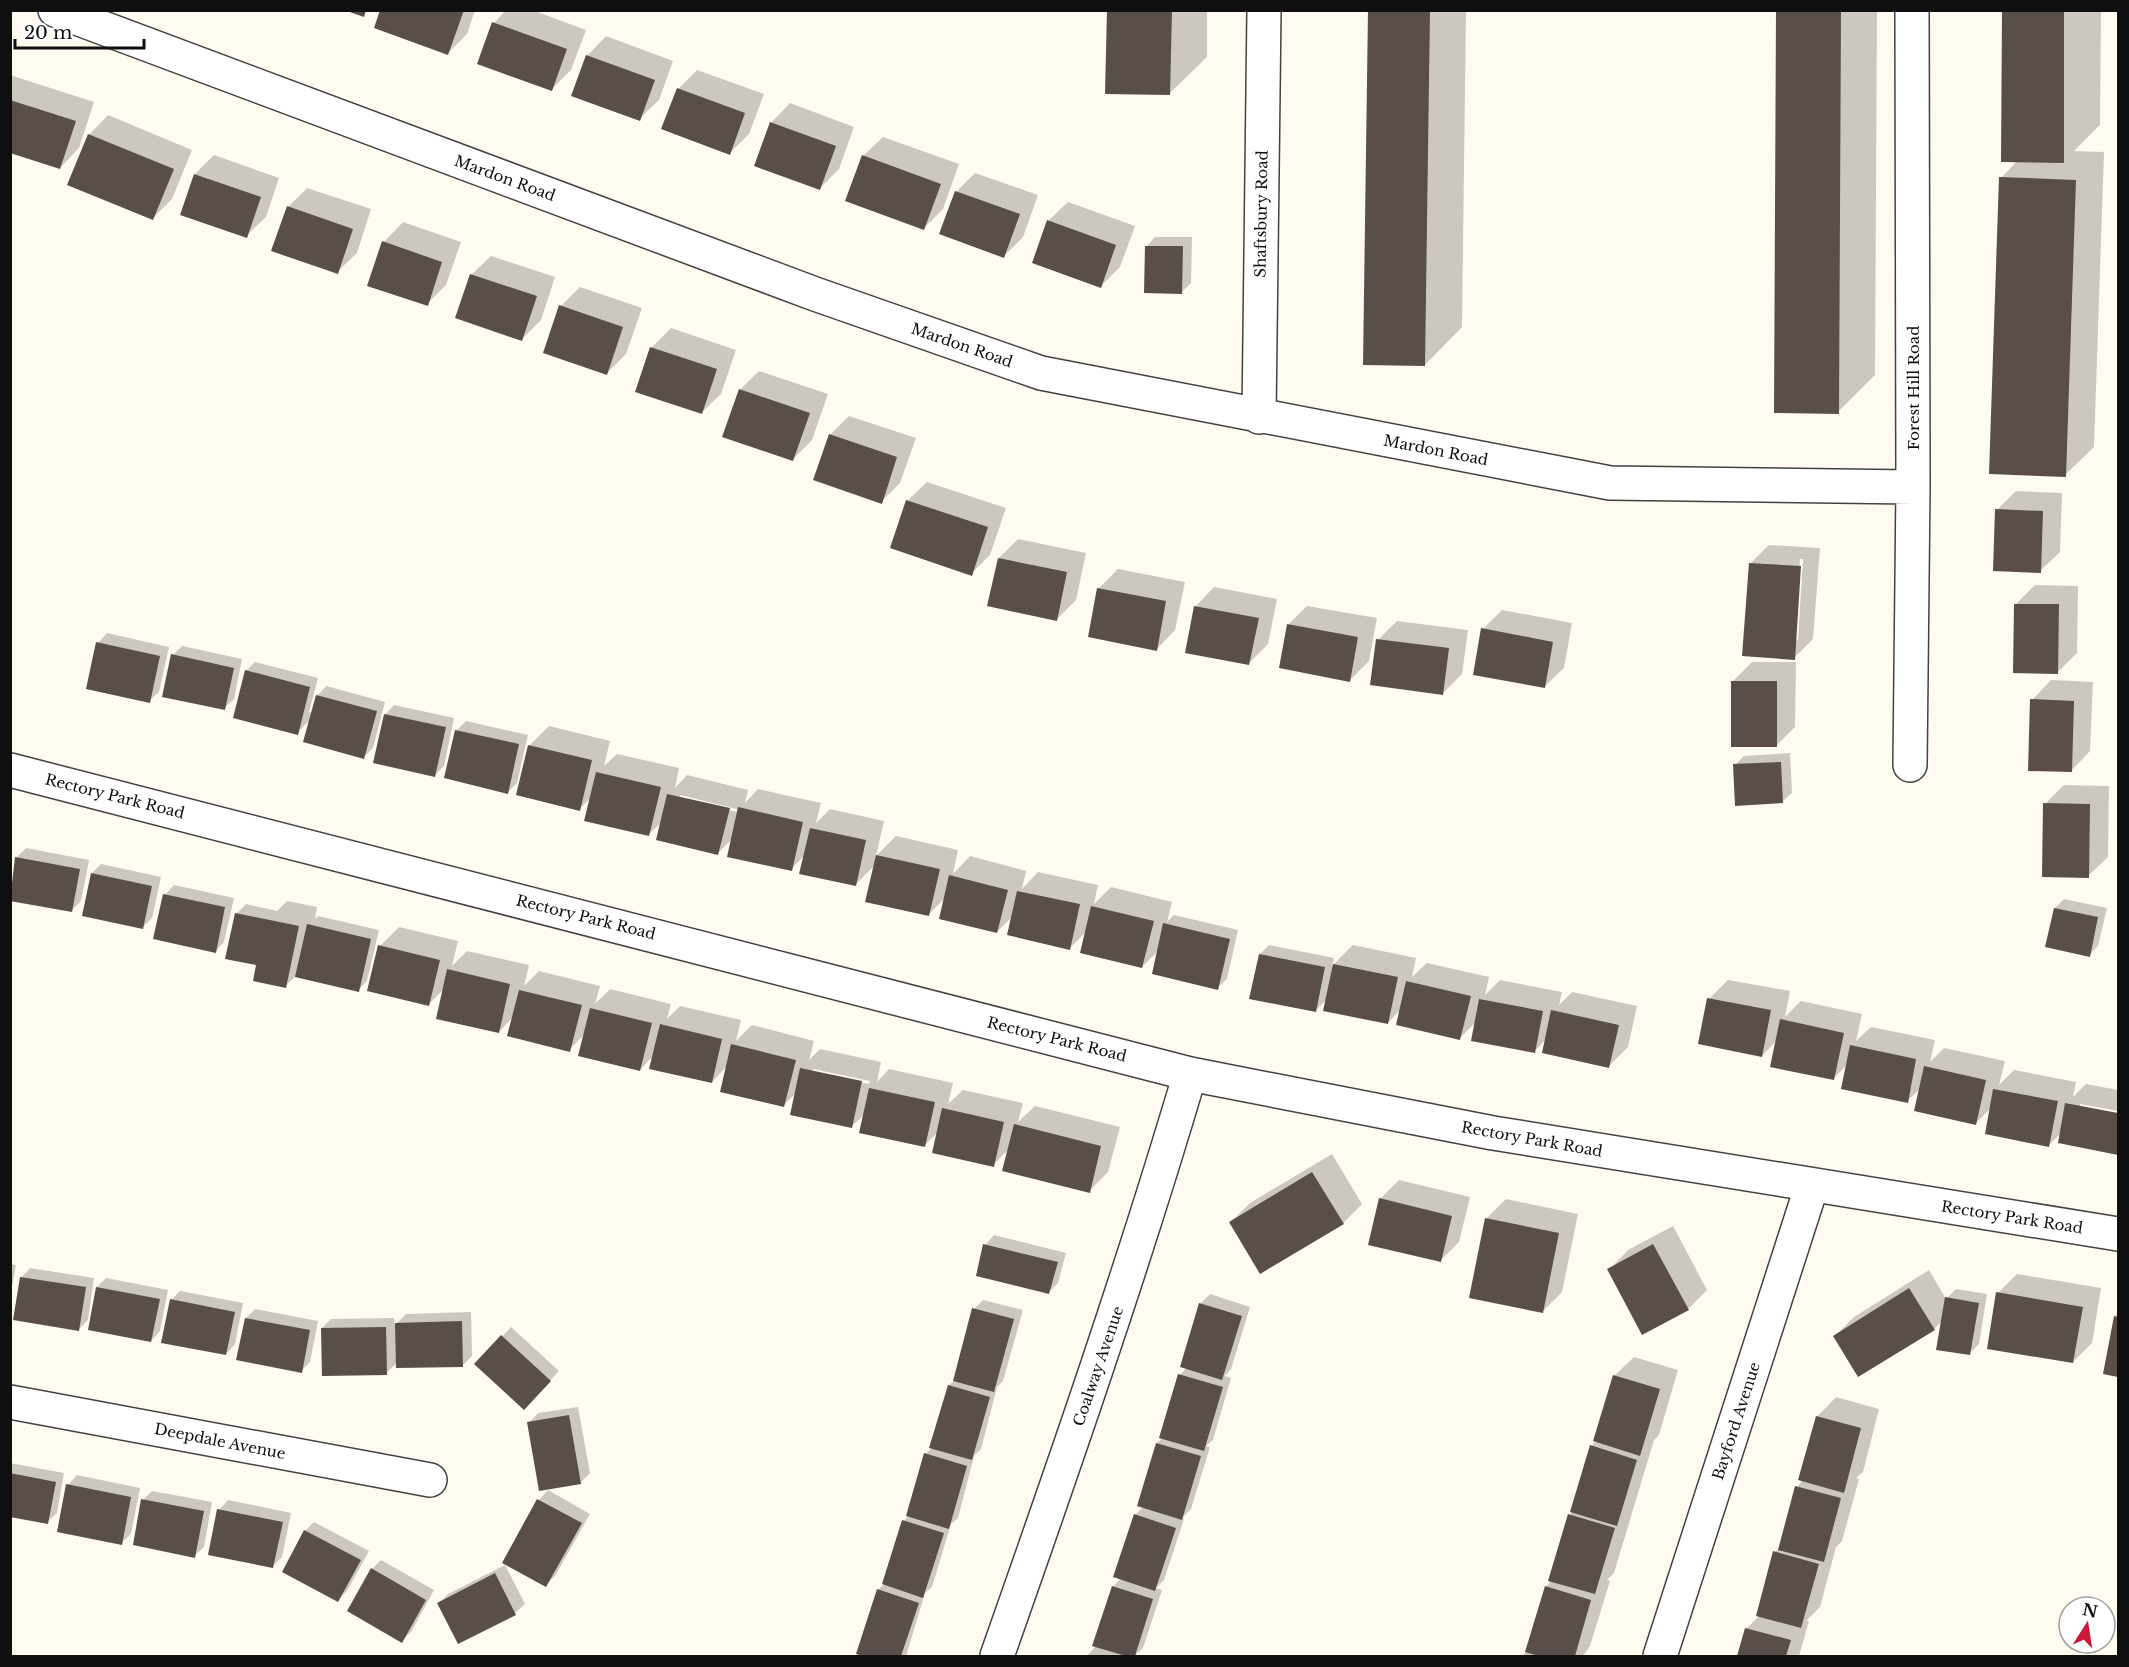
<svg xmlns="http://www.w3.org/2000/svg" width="2129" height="1667" font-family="'Libre Baskerville',serif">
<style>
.shadow{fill:#0003;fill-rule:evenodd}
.building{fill:#594e4a}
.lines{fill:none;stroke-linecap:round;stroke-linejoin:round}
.minor-casing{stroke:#424242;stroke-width:36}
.minor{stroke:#fff;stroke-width:33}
.labels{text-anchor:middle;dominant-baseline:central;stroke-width:6;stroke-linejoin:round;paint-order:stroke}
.street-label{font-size:15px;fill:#0f0f0f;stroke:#fff}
</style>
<rect width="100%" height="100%" fill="#fffbf1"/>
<!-- shadow -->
<path class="shadow" d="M382,10H475L467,34L448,53Z
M506,10H532L586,30L571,70L552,89L494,23Z
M1108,10H1207V57L1169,94Z
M1369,10H1466L1462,327L1425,365Z
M1777,10H1877L1875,375L1838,412Z
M2004,10H2101L2100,125L2074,151L2104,152L2094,447L2065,475L2001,178L2017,161Z
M606,36L673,61L659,100L639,119L587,56Z
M697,70L764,94L749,134L730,153L678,89Z
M10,75L94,102L79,148L60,168L10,152Z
M790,103L854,127L839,169L820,188L771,123Z
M108,115L192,150L172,199L153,218L69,184L89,135Z
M883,137L959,164L943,209L924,228L863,156Z
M214,155L279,178L266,217L246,236L195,174Z
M975,173L1038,195L1023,237L1004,256L956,192Z
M307,188L371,209L357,253L337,272L288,207Z
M1068,202L1135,226L1120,267L1101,286L1048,221Z
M403,222L461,242L446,285L427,304L369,285L384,242Z
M1155,237H1192L1191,283L1182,292L1146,247Z
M491,256L555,277L541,320L522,339L471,275Z
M580,287L642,308L626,354L607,373L561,306Z
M671,328L736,350L721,394L701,413L637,391L652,347Z
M759,371L828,394L812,440L793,459L740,390Z
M849,416L916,438L900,483L881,502L830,435Z
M927,482L1006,508L990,555L971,574L907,501Z
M2016,491L2062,493L2060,552L2040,571L1997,510Z
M1018,539L1086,553L1076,600L1056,620L999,558Z
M1769,545L1820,548L1813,639L1794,658L1750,564ZM1800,559H1803L1798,640H1795Z
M1118,569L1185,582L1175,630L1156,650L1090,636L1099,588Z
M2035,585L2078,586L2077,653L2057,673L2016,604Z
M1214,587L1277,599L1268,644L1249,663L1195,607Z
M1307,606L1377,618L1369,661L1350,680L1288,625Z
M1502,610L1572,623L1564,668L1544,687L1483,629Z
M1397,621L1468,630L1462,674L1443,693L1378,640Z
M107,633L169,647L159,692L149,701L98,643Z
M182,646L242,659L234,699L224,708L173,655Z
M255,662L318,678L309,712L312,713L317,696L326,686L385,702L373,748L364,757L310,720L297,733L246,671Z
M1752,662H1796L1795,727L1776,746L1733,681Z
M2051,680L2093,682L2090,751L2071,771L2032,700Z
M394,705L454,718L444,766L435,775L385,715Z
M466,721L528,735L517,783L508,792L457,730Z
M549,726L610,741L604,766L617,754L679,768L675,788L687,775L748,790L745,803L758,789L821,803L816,823L830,809L884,821L876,856L896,836L958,850L953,874L970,856L1026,871L1022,889L1038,872L1098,885L1094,904L1111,887L1172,902L1167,922L1174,915L1238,930L1227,979L1217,988L1159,950L1142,967L1086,932L1070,948L1014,915L997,932L946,897L929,914L875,865L855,885L805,855L791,869L732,839L718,853L662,822L649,834L592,797L579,809L518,794L530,745ZM680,795L737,809V812L680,798Z
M1790,753L1792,793L1782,802L1735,765L1744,756Z
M2064,785L2109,786L2108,857L2088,876L2045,804Z
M26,848L89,860L81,901L71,911L10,899L17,857Z
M101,864L161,877L152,918L143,927L92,873Z
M174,885L234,898L224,942L215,952L165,895Z
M2064,899L2107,908L2098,946L2089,955L2055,908Z
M287,901L317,907L315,919L318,916L379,930L367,981L358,990L296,976L285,986L258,964L236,914L246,904L277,911Z
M399,927L458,941L452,966L467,951L529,965L524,986L539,971L600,986L595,1004L610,989L671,1004L667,1019L680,1006L741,1020L736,1041L752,1025L814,1041L809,1060L820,1049L881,1062L877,1082L889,1069L953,1083L948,1104L963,1090L1023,1103L1018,1122L1035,1106L1120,1127L1108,1172L1089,1191L1009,1149L993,1165L938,1132L925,1145L865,1114L852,1126L796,1093L784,1105L727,1066L712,1082L654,1055L640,1070L584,1035L569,1050L513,1017L499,1032L444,989L428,1005L380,946ZM813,1069L870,1081L869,1084L813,1072Z
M1269,945L1334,958L1332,966L1353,945L1416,958L1412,977L1427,963L1489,977L1485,995L1500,980L1562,992L1559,1005L1572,992L1637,1006L1628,1047L1609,1066L1546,1039L1535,1051L1477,1021L1460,1038L1401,1009L1388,1023L1327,999L1316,1010L1260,954Z
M1728,980L1790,991L1785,1017L1801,1001L1862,1014L1856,1041L1871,1027L1935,1040L1930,1062L1944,1048L2005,1061L1999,1085L2014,1070L2076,1082L2073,1097L2086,1084L2118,1090V1111L2080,1104V1107L2118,1114V1153L2060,1142L2062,1132L2049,1145L1992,1107L1976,1123L1921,1088L1907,1101L1848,1064L1833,1079L1777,1040L1762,1056L1709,999Z
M1332,1154L1362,1204L1343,1223L1231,1222L1250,1203Z
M1399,1180L1470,1197L1459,1242L1440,1261L1380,1199Z
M1506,1199L1578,1214L1562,1292L1543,1311L1486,1219Z
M1673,1226L1707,1290L1688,1309L1609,1270L1628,1250Z
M994,1235L1066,1253L1058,1283L1049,1292L985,1245Z
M10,1264L16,1265L10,1298Z
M30,1268L94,1278L88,1320L79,1329L21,1278Z
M1929,1270L1946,1299L1956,1289L1987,1294L1979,1344L1969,1354L1943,1320L1934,1329L1835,1336L1854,1317Z
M2017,1274L2101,1288L2092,1343L2073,1362L1998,1293Z
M106,1278L168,1290L160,1331L151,1341L97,1287Z
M180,1291L243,1303L235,1344L226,1354L171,1300Z
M1210,1294L1250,1307L1231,1369L1225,1376L1231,1378L1213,1440L1206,1446L1210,1447L1191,1509L1182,1518L1184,1519L1164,1580L1156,1588L1162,1590L1143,1648L1134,1656H1087L1096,1646L1113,1587L1121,1578L1135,1515L1144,1506L1157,1443L1163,1437L1180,1375L1186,1368L1200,1304Z
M983,1300L1023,1310L1003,1381L997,1387L981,1449L974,1456L958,1518L951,1524L932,1587L925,1593L906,1656H858L878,1590L885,1583L904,1521L909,1515L925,1454L931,1449L949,1385L955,1380L974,1309Z
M255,1309L318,1321L310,1362L301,1371L246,1318Z
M471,1312L472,1356L463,1365L398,1362L386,1373L322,1328L331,1319L394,1318L395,1325L406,1314Z
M2118,1313V1375L2105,1373L2115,1316Z
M511,1327L559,1371L533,1399L476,1364Z
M1634,1357L1678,1370L1659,1435L1654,1440L1614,1573L1607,1580L1610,1581L1590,1646L1583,1656H1522L1526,1652L1546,1587L1552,1580L1570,1515L1573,1511L1591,1446L1596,1441L1614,1376Z
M1836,1397L1879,1409L1863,1472L1856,1478L1859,1479L1842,1541L1836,1547L1820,1607L1806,1621H1809L1799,1656H1739L1746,1629L1759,1616L1775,1552L1781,1546L1797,1487L1803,1480L1817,1417Z
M578,1407L590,1473L580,1483L529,1423L538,1413Z
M10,1463L64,1473L57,1513L47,1522L10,1515Z
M77,1475L140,1488L131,1534L121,1543L68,1485Z
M548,1490L590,1514L555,1576L545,1585L504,1562L539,1500Z
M152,1491L212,1502L204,1547L194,1556L143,1500Z
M228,1500L291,1513L282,1557L273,1566L219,1510Z
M314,1522L369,1551L347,1591L338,1600L305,1531Z
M381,1560L434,1590L411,1632L401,1641L372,1569Z
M505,1565L525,1604L515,1613L459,1642L439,1603L448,1594Z"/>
<!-- building -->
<path class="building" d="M344,10H366L364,17Z
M380,10H464L448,55L374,28Z
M1107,10H1172L1170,95L1105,94Z
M1368,10H1430L1425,366L1363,365Z
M1776,10H1841L1839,414L1774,413Z
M2002,10H2064V163L2001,162Z
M492,22L567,49L552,91L477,64Z
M586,55L655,80L640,121L571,96Z
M677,88L745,113L730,155L661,129Z
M10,100L76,121L60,169L10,153Z
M770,122L836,146L820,190L754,166Z
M88,134L174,169L153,220L67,185Z
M862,155L941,184L924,230L845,201Z
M194,174L261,197L247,238L180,215Z
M1999,177L2076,180L2066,477L1989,474Z
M955,191L1020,214L1004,258L939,234Z
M287,206L353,229L338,274L271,251Z
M1047,220L1116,245L1101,288L1032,263Z
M382,241L442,262L428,306L367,286Z
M1145,246H1183L1182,294L1144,293Z
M470,274L537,296L522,341L455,318Z
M559,305L623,327L607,375L543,353Z
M650,347L717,369L702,414L635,392Z
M739,389L810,413L793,461L722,437Z
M829,434L897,457L882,504L813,480Z
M906,500L988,527L972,576L890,548Z
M1995,509L2043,511L2041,573L1993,571Z
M998,558L1067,572L1057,621L987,606Z
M1749,563L1801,566L1795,660L1742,656Z
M1097,588L1166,601L1157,651L1088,637Z
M2014,604H2059L2058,674L2013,673Z
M1194,606L1259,618L1249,665L1185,653Z
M1287,624L1358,637L1350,682L1279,668Z
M1481,628L1553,642L1545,688L1473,675Z
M1376,639L1449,648L1443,695L1370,685Z
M96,642L160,656L150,703L86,689Z
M171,654L234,668L225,710L162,697Z
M245,670L310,687L298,735L233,718Z
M1731,681H1777V747H1731Z
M316,695L377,711L364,759L303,742Z
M2030,699L2074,701L2072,772L2028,771Z
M384,714L446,727L435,777L373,763Z
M455,730L519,744L508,794L444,778Z
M528,745L592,760L580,811L516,795Z
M1781,762L1783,803L1735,806L1733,764Z
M596,772L661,787L649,836L584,821Z
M667,794L730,808L718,855L656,840Z
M2043,803L2090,804L2089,878L2042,877Z
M738,807L803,822L792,871L727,857Z
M810,828L866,840L856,886L799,874Z
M876,855L940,869L929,916L865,902Z
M15,857L80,869L72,912L10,901Z
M91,873L152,886L143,929L82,916Z
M949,875L1008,890L997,933L939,919Z
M1017,891L1080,904L1070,950L1007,935Z
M163,894L225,907L216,953L153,939Z
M1091,906L1154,921L1142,968L1080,953Z
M2054,908L2098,917L2090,957L2045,947Z
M235,913L299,926L286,988L253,981L256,965L225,959Z
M1163,923L1230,939L1218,990L1152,974Z
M307,924L371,939L359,992L295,977Z
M378,945L440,960L429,1006L367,991Z
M1259,954L1325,967L1316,1012L1249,999Z
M1333,964L1398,977L1388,1024L1323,1011Z
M447,969L510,984L499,1033L436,1019Z
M1406,981L1471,996L1460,1040L1396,1025Z
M519,990L582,1005L570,1052L507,1036Z
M1707,998L1771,1010L1762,1057L1698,1044Z
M1479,999L1543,1011L1535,1053L1471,1041Z
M590,1008L652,1023L640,1071L578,1056Z
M1551,1010L1619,1025L1609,1068L1542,1053Z
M1780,1019L1844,1033L1834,1080L1770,1067Z
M660,1024L722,1039L712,1083L649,1069Z
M731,1044L796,1060L784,1107L720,1092Z
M1850,1045L1916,1059L1908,1103L1841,1089Z
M1924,1066L1986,1080L1976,1125L1914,1111Z
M800,1068L862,1081L852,1128L790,1115Z
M869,1088L935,1102L925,1147L859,1133Z
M1993,1089L2058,1101L2049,1147L1985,1134Z
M2065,1103L2118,1113V1155L2058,1143Z
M942,1108L1004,1122L994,1167L932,1153Z
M1014,1124L1101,1146L1090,1193L1002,1171Z
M1312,1172L1344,1224L1260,1274L1229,1222Z
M1379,1198L1452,1216L1441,1262L1368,1245Z
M1485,1218L1559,1233L1543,1313L1469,1298Z
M983,1244L1058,1262L1049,1294L976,1276Z
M1653,1244L1689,1310L1642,1335L1607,1269Z
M20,1277L86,1287L79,1331L13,1320Z
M96,1287L160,1299L151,1342L88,1330Z
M1909,1288L1935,1330L1858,1377L1833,1336Z
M1996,1292L2083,1307L2073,1363L1987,1349Z
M1945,1297L1979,1303L1970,1355L1936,1350Z
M170,1299L235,1312L226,1355L161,1343Z
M1199,1303L1242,1316L1222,1380L1180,1367Z
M972,1308L1014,1319L994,1392L953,1381Z
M2114,1316L2118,1317V1377L2103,1374Z
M245,1318L310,1330L302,1373L236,1360Z
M462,1321L463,1367L396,1368L395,1323Z
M386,1327L387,1375L322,1376L321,1328Z
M501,1335L551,1381L524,1410L474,1364Z
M1178,1374L1223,1387L1204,1451L1159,1438Z
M1613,1375L1660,1389L1640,1456L1593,1441Z
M948,1385L990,1397L972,1460L929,1448Z
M569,1415L581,1484L539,1491L527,1422Z
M1816,1416L1861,1428L1844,1493L1798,1480Z
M1156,1443L1201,1456L1182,1520L1137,1506Z
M1590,1445L1637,1460L1617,1526L1570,1512Z
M924,1453L967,1466L949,1529L906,1516Z
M10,1473L56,1482L48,1524L10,1517Z
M66,1484L131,1497L122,1545L57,1532Z
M1795,1486L1841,1498L1824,1562L1778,1550Z
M141,1499L204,1511L195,1558L133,1545Z
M537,1499L582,1523L546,1587L502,1563Z
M217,1509L283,1522L273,1568L208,1555Z
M1134,1514L1176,1528L1155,1591L1113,1577Z
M1568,1514L1615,1528L1595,1594L1548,1581Z
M902,1520L944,1533L923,1598L882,1584Z
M304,1530L361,1560L338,1602L282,1572Z
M1773,1551L1819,1564L1801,1628L1756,1616Z
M371,1568L426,1600L402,1643L347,1611Z
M495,1573L516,1615L458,1644L437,1603Z
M1112,1586L1153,1599L1135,1656H1126L1092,1646Z
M1545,1586L1591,1600L1575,1656H1538L1525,1652Z
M877,1589L919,1603L901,1656H863L856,1654Z
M1745,1628L1791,1640L1786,1656H1737Z"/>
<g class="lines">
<!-- minor casing -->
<g class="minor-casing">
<path id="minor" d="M55,10L815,294L1041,373L1610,483L1913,487
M1259,417L1264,10
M1910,765L1913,487L1912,10
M10,770L1190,1074L1493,1133L2118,1234
M10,1402L430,1480
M997,1656C1065,1463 1132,1270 1190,1074
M1660,1656L1812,1185"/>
</g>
<!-- minor -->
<use href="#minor" class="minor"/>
</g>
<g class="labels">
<!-- street labels -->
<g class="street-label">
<text transform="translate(505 178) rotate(20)">Mardon Road</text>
<text transform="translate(1261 214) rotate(-89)">Shaftsbury Road</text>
<text transform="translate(962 345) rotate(19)">Mardon Road</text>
<text transform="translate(1913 388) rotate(-90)">Forest Hill Road</text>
<text transform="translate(1436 450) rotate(11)">Mardon Road</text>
<text transform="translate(115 796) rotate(14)">Rectory Park Road</text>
<text transform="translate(586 917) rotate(14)">Rectory Park Road</text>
<text transform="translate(1057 1039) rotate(14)">Rectory Park Road</text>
<text transform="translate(1532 1139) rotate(10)">Rectory Park Road</text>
<text transform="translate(2012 1217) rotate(9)">Rectory Park Road</text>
<text transform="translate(1098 1366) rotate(-71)">Coalway Avenue</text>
<text transform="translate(1736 1421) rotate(-72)">Bayford Avenue</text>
<text transform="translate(220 1441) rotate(11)">Deepdale Avenue</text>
</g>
</g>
<!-- border -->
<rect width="2129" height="1667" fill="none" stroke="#0f0f0f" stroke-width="24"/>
<!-- north arrow -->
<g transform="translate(2087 1625) rotate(12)"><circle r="28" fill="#ffffff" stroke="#9f9f9f" stroke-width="1.5"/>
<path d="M0-4.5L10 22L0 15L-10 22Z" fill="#cd1938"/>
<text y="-9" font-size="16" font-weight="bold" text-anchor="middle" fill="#0f0f0f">N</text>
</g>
<!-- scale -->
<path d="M15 39v9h129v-9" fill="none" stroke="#0f0f0f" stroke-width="3"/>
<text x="24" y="39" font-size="18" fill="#0f0f0f" stroke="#ffffff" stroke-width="4.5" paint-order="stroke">20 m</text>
</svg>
